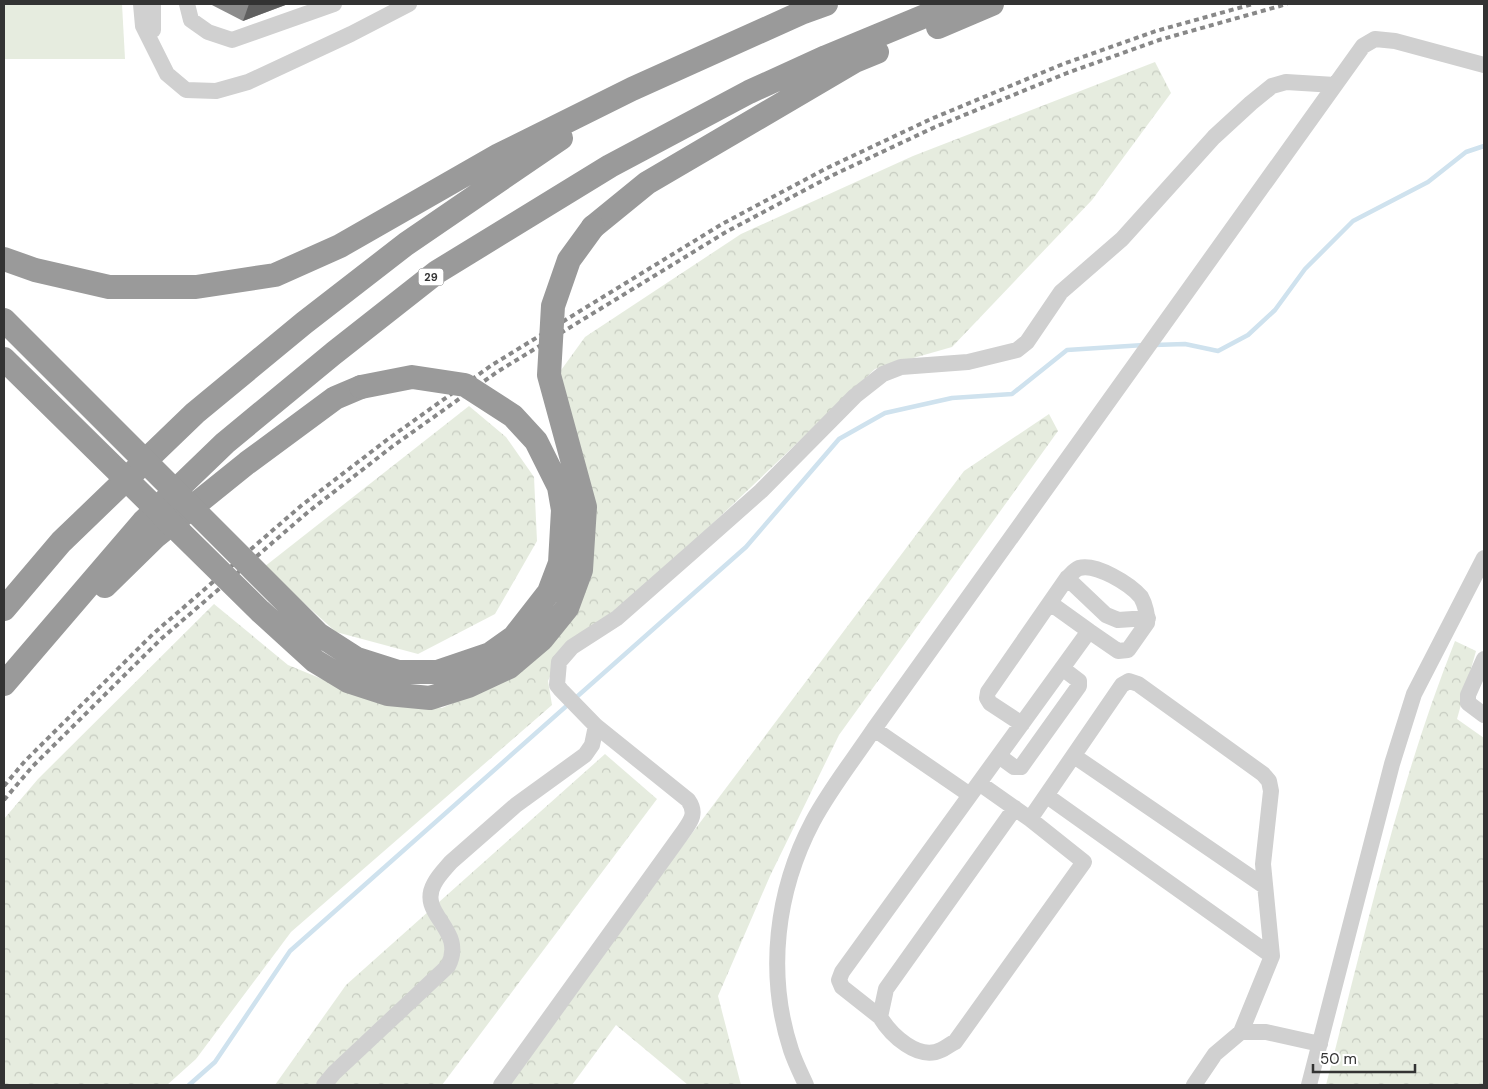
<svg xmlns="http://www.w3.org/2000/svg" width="1488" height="1089" font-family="'DM Sans',sans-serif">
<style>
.forest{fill:url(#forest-crowns)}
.green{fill:#e6ecdf}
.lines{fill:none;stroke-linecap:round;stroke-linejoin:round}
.stream{stroke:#cfe2ee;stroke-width:4.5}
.minor{stroke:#d0d0d0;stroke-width:16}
.highway{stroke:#9a9a9a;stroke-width:24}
.rail{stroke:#888;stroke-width:4;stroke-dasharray:5 4;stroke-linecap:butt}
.highway-bridge{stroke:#9a9a9a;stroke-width:24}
.wall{fill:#8c8c8c}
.shaded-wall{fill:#5f5f5f}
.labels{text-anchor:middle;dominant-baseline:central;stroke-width:5;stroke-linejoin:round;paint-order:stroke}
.shield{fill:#fff;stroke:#707070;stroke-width:1}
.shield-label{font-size:11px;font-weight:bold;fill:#333}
</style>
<defs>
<pattern id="forest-crowns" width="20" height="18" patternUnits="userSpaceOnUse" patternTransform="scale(1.25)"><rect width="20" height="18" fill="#e6ecdf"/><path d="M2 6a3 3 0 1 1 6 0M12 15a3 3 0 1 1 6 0" fill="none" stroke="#c6cbc0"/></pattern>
</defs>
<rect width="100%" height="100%" fill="#fff"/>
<!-- forest -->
<path class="forest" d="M1155,62L1171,93L1092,200L952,347L875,369L645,588L563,648L548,681L552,705L291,932L196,1059L167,1085H4V819L38,779L214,604L288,665L366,697L442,708L513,676L586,578L559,373L585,337L741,234L913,156Z
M469,406L506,437L534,477L537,541L495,614L418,654L336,632L264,567Z
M1049,414L1058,431L839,735L770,876L718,996L741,1085H688L616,1025L572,1085H503L964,471Z
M1455,641L1476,651L1457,719L1484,738V1085H1326C1365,936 1398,784 1455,641Z
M605,754L657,799L442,1085H275L346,985Z"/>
<!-- green -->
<path class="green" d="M4,4H122L125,59H4Z"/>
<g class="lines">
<!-- stream -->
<path class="stream" d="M1154,345L1185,344L1218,351L1248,335L1275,310L1305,269L1353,221L1428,182L1466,152L1484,146
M189,1085L215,1062L290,951L746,547L839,439L885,413L952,398L1012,394L1067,350L1144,345"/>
<!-- minor -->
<path class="minor" d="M141,4L143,26L167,74L186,90L216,91L248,82L351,34L409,4
M187,4L191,20L208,32L232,40L334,4
M153,30V4
M1067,578L1106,615L1118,620L1148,618
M1484,659L1468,695V703L1484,715
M1022,724L990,703L987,698L988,692L1067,578C1071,575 1074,570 1079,568C1096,563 1130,584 1141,597C1145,604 1148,616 1147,623L1128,650L1118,651L1089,631
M874,729L970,795
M999,756L1014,767H1021L1079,686V681L1062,668
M1074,756L1264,886
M979,783L1030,819L1122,685L1129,681L1138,684L1263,774L1269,781L1271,791L1263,864L1272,956L1241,1032
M1047,796L1272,956
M1015,808L886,989L880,1017C891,1035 918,1061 941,1050C946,1048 950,1044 955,1042L1084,862L1030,819
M880,1017L842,987L839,980L842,972L1089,631L1050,603
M324,1085L334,1073L448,966C467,929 417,915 434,884C438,876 445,869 451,862L516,805L585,755L592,745L596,726
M501,1085L681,835C690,822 698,814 688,800L596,726L561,690L557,685L559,662L572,647L617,618L691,553L761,491L855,396L883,374L901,367L968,362L1017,350L1027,342L1061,292L1122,239L1214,137L1251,103L1272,86L1286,82L1335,85
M806,1085C801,1074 795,1062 791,1050C766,974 776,891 813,821C830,789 854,759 874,729L1363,46L1375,39L1395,41L1484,65
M1194,1085L1215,1054L1241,1032H1266L1320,1044
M1309,1085L1392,764L1414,694L1484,558"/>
<!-- highway -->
<path class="highway" d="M938,27L992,4
M593,227L647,183L855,61L877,52
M4,259L35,270L109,287H196L275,275L340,246L499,155L632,89L801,13L826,4
M105,586L155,537L247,463L335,398L361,387
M4,609L61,542L195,413L304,323L406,244L561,138
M4,684L143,522L225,443L334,353L437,272L610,166L749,92L826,57L954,4"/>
<!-- rail -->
<path class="rail" d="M4,786L25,761L154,633L302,505L388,439L492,365L722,224L827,168L931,119L1063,64L1156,31L1253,4
M4,800L32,767L161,639L308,512L393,446L497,372L726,232L831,176L935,127L1067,73L1159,40L1287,4"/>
<!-- highway-bridge -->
<path class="highway-bridge" d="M4,320L318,634L357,659L398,672H437L490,654L514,637L549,592L560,563L563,510L559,487L536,441L513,416L465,385L412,377L361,387
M4,359L260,611L315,661L348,681L388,694L430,698L468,686L509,667L542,639L567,608L581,570L585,507L549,375L553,306L569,260L593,227"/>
</g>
<!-- wall -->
<path class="wall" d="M210,4H288L243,21Z"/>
<!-- shaded-wall -->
<path class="shaded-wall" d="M249,4H288L243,21Z"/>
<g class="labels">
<!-- shield labels -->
<rect class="shield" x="418.5" y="268.5" width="25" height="17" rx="4"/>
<g class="shield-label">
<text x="431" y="277">29</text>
</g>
</g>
<!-- border -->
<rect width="1488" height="1089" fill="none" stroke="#333333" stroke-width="10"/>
<!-- scale -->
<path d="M1313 1064v8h102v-8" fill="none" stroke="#333333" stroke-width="2.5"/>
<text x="1320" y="1064" font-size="15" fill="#333333" stroke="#ffffff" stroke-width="4" paint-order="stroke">50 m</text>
</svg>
